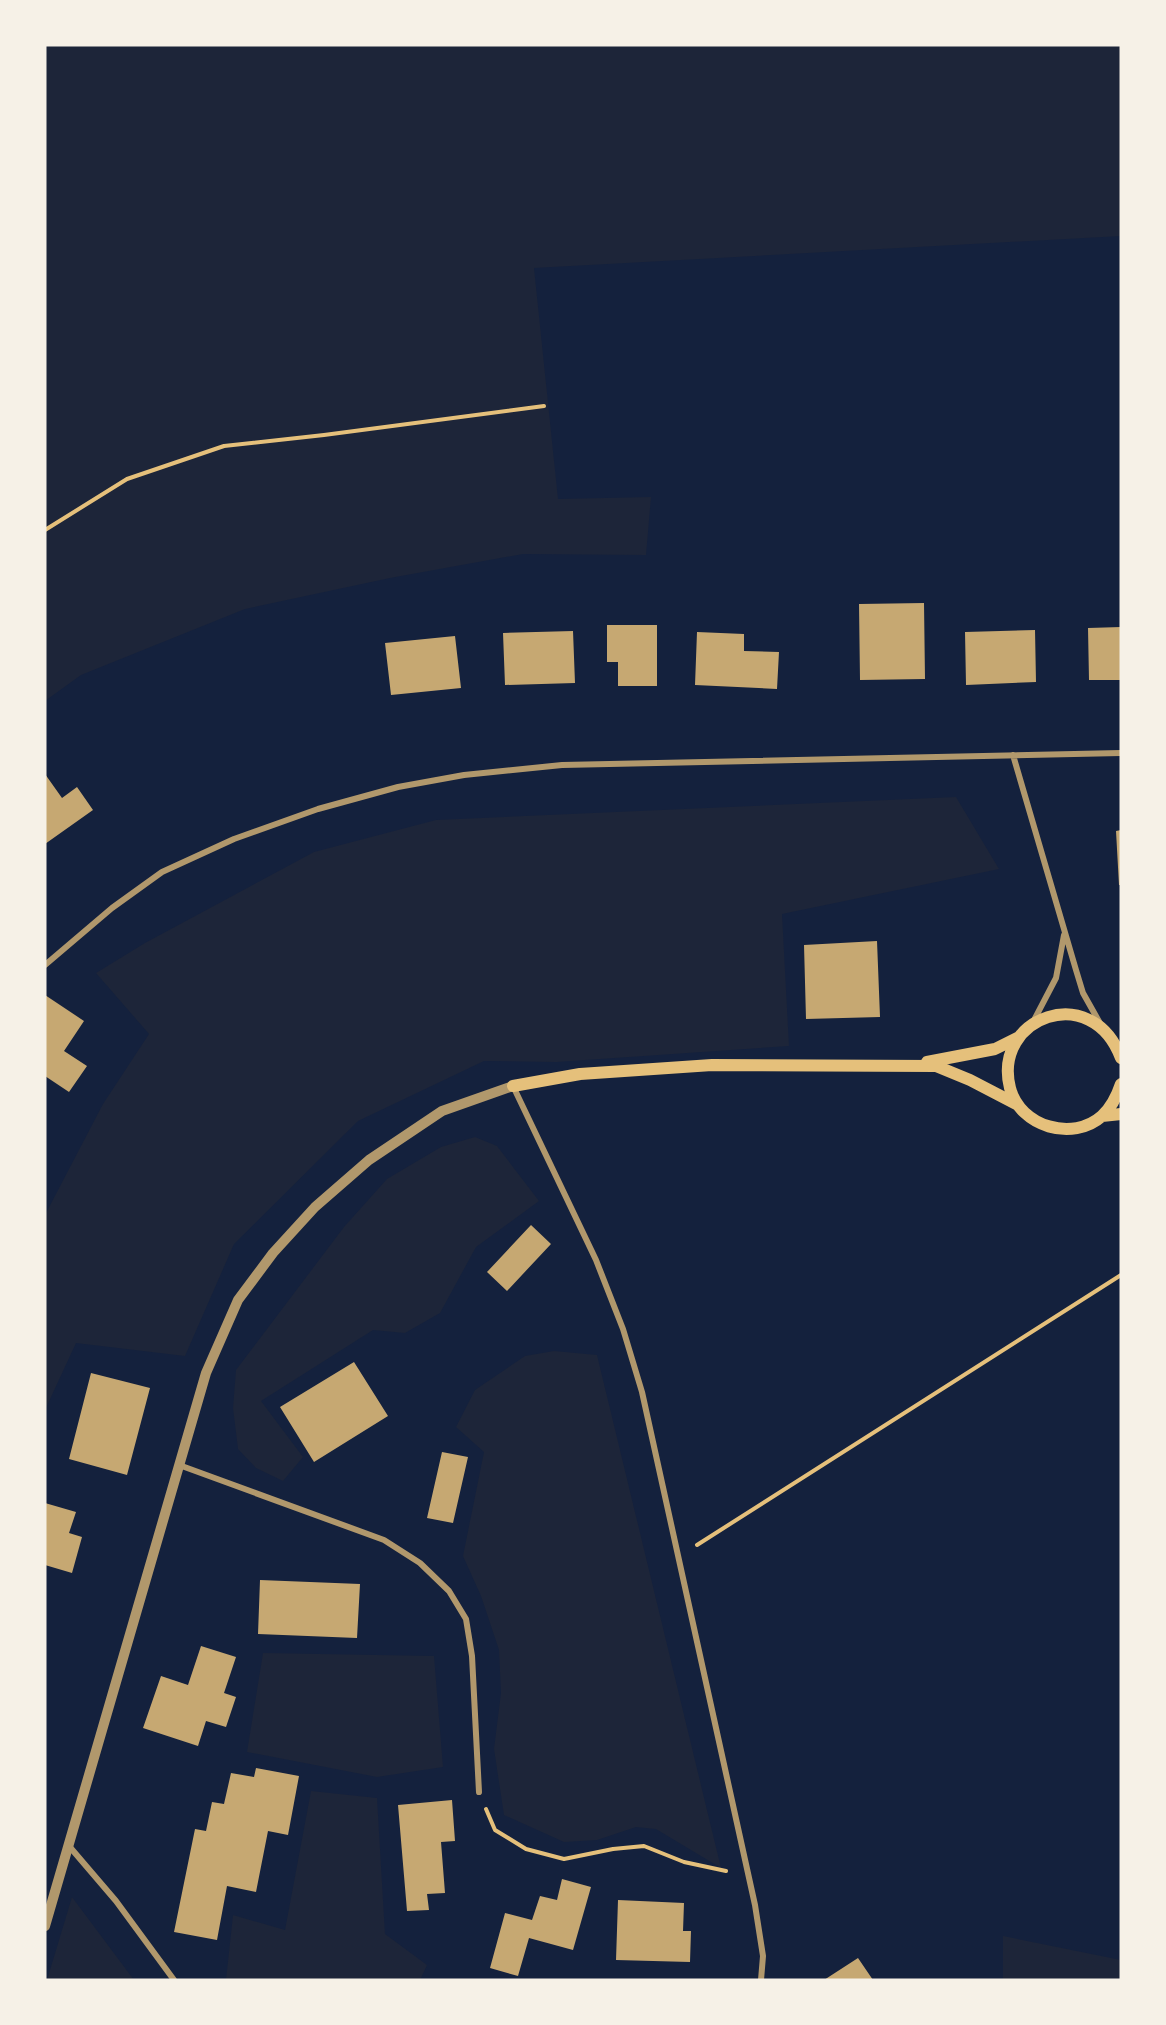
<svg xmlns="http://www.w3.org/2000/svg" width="1166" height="2025" font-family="Lora,serif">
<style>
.green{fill:#1d2539}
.building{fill:#c6a872}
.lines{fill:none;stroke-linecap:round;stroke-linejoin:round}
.path{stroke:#e5c07b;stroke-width:4}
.minor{stroke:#b1986c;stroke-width:6}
.tertiary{stroke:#b1986c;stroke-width:10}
.secondary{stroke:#e5c07b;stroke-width:12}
</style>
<rect width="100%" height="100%" fill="#14213d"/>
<!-- green -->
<path class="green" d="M45,45H1121V236L534,268L558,499L651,497L646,555L523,554L390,578L245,609L81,675L45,701Z
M956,797L999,869L782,914L789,1046L556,1062L484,1061L358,1121L234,1244L185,1356L76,1343L45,1410V1215L103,1104L149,1034L96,973L145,943L314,852L436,820Z
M475,1137L497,1146L539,1201L476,1247L440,1313L405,1333L373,1330L261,1401L303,1457L283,1481L256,1468L238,1449L233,1408L236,1370L344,1227L387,1179L441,1147Z
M554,1351L597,1355L721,1868L656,1829L636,1827L597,1840L564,1842L504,1815L494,1749L501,1693L499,1650L481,1596L463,1556L484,1452L456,1427L475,1390L525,1356Z
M263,1653L434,1656L443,1767L377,1777L247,1752Z
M311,1791L377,1798L385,1934L427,1965L420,1980H226L233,1915L285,1930Z
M72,1897L134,1980H47Z
M1003,1936L1121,1960V1980H1003Z"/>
<!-- building -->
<path class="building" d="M924,603L925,679L860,680L859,604Z
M607,625H657V686H618V662H607Z
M1121,627V680H1089L1088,628Z
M1035,630L1036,682L966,685L965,632Z
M573,631L575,683L505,685L503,633Z
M697,632L744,634V651L779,652L777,689L695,685Z
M455,636L461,688L391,695L385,643Z
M45,774L62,798L77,787L93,810L45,844Z
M1121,830V885H1119L1116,831Z
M877,941L880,1017L806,1019L804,945Z
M45,995L84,1021L64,1051L87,1066L69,1092L45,1076Z
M531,1225L551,1244L507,1291L487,1272Z
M354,1362L388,1416L314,1462L280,1407Z
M91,1373L150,1388L127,1475L69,1459Z
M442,1452L468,1457L453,1523L427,1518Z
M45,1503L76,1512L69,1533L82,1537L72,1573L45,1565Z
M260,1580L360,1584L357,1638L258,1634Z
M201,1646L236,1657L224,1693L236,1697L226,1727L206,1721L198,1746L143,1728L161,1676L188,1685Z
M256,1768L299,1776L288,1835L268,1831L256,1892L227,1886L217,1940L174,1932L195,1829L206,1831L212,1802L224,1804L231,1773L254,1777Z
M452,1800L455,1841L441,1842L445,1893L427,1894L429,1910L407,1911L398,1805Z
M562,1879L591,1887L573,1950L529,1938L518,1976L490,1968L505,1913L532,1920L540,1896L557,1900Z
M618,1900L684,1903L683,1931H691L690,1962L616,1960Z
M858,1958L873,1980H824Z"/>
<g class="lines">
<!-- path -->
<path class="path" d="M45,530L127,479L224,446L324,435L544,406
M697,1545L1121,1275
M486,1809L495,1830L526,1849L564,1859L613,1849L644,1846L684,1862L726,1871"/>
<!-- minor -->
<path class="minor" d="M1013,755L1076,970L1083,993L1101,1025
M45,965L112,908L162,872L234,839L318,809L398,787L464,775L562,765L1121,753
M1032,1024L1056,978L1064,935
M513,1086L596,1260L623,1329L642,1392L755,1905L763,1956L761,1980
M179,1465L384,1540L420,1563L449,1591L466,1619L472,1656L479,1792
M69,1846L116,1901L174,1980"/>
<!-- tertiary -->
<path class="tertiary" d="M45,1926L206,1373L238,1300L273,1253L315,1207L369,1160L442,1111L513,1086"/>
<!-- secondary -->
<path class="secondary" d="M1121,1058C1092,980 992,1017 1010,1088C1020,1127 1073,1142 1102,1116C1112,1107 1117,1096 1121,1084
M927,1062L995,1049L1019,1037
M513,1086L580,1074L712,1065L936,1066L970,1080L1018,1105
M1102,1116L1121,1114"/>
</g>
<!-- border -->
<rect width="1166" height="2025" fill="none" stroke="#f6f1e7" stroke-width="93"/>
</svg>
